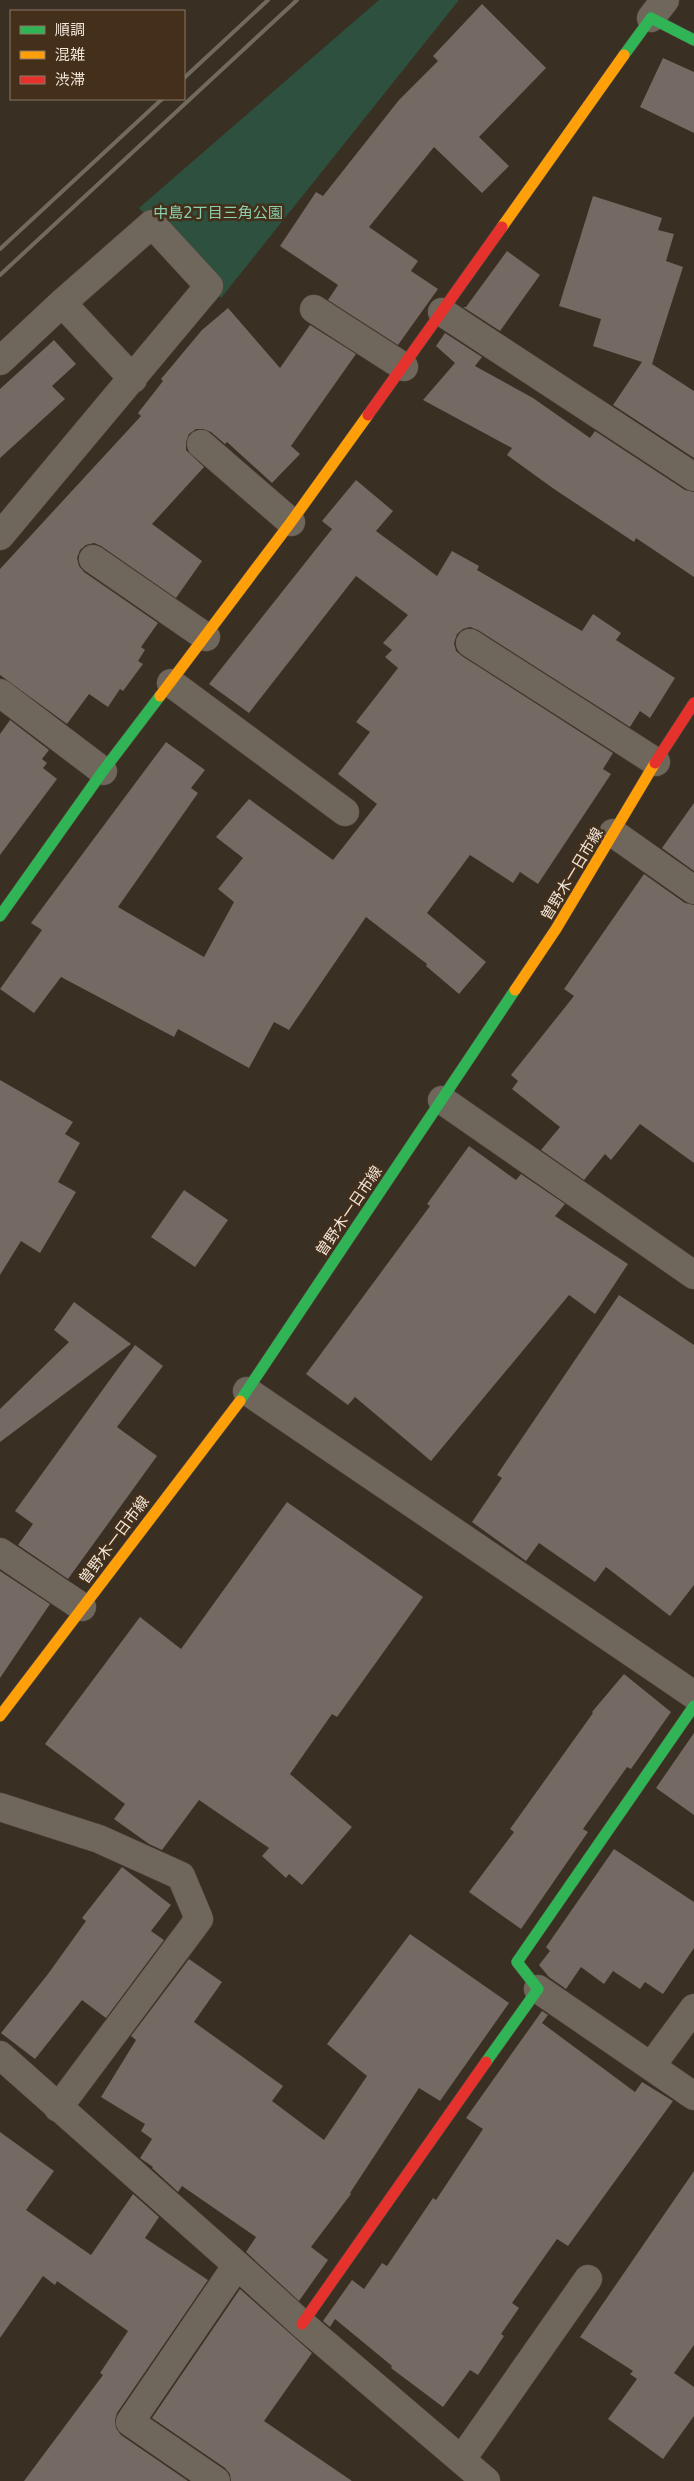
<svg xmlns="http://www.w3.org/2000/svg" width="694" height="2481" font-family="'DejaVu Sans','Noto Sans JP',sans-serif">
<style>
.green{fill:#2e503e}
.building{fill:#746963}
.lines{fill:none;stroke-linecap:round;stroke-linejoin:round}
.street-casing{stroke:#564c42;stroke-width:29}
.fast-casing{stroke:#564c42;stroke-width:12}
.slow-casing{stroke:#564c42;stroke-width:12}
.jam-casing{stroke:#564c42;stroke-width:12}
.street{stroke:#6f665c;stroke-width:28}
.fast{stroke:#30b455;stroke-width:11}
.slow{stroke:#ff9f0a;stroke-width:11}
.jam{stroke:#e5322d;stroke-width:11}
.rail{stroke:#716a5f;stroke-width:4}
.labels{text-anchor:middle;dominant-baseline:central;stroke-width:5;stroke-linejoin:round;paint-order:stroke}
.park-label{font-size:15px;fill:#89d1ae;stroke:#432f1a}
.street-label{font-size:15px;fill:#f2e6d9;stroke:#432f1a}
</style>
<rect width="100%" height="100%" fill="#3a2f23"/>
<!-- green -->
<path class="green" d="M379,0H459L221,298L139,208Z"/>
<!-- building -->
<path class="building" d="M482,4L546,68L479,137L509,166L482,193L434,147L369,227L418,261L411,271L438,289L398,345L328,300L338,285L280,246L316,192L323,196L399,100L438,61L433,56Z
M663,58L694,72V133L640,107Z
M593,196L662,218L658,230L674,234L666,261L683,267L652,364L694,391V458L613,405L642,362L593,346L601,319L559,306Z
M507,251L540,275L500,331L463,307H466Z
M228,308L280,368L310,325L356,354L291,446L300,454L272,483L227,442L225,444L211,432L203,429H196L189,434L186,442V450L204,467L152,524L202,561L176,598L101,546L94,543L86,545L80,550L77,558L79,566L84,572L158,623L141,647L145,650L138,661L143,664L123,691L120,689L108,707L89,694L67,724L0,675V569L141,416L138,413L163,381L161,379L202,330Z
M445,333L482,357L475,366L533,398L590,438L595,431L685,490L694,492V577L636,538L634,542L554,489L507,455L512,448L423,400L455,363L436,346Z
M54,340L76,364L52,386L65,399L0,458V389Z
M356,480L393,511L376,531L437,576L452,551L479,566L477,570L582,631L593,614L621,633L616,640L675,678L650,718L640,711L630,727L478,630L470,627L463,629L457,634L454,643L456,651L462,656L613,753L603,769L611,774L538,884L520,872L513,883L470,855L427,913L486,962L459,994L426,966L427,964L366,917L289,1030L274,1022L249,1068L178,1029L174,1037L61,977L34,1013L0,989L42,930L31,923L166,742L205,770L191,788L198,793L118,907L204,957L234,902L218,889L243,858L216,837L249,799L333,860L377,804L338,774L370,732L356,722L398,668L385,657L392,650L383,643L408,615L356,576L249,713L209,684L332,529L322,521Z
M10,720L49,750L42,759L47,763L43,768L57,779L0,855V734Z
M694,803V871L662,848Z
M644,874L685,903L694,905V1163L640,1124L611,1160L605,1154L584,1180L541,1150L560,1127L512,1089L518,1081L511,1075L574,996L564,989Z
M0,1080L73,1122L65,1134L80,1143L58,1182L76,1192L40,1253L21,1241L0,1275Z
M469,1146L516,1180L521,1174L565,1204L555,1216L628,1264L595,1314L569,1295L431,1461L355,1397L348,1405L306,1374L430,1206L427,1204Z
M184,1190L228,1220L195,1267L151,1237Z
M619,1295L694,1345V1585L670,1616L606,1567L595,1582L539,1543L526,1561L472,1522L502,1478L497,1475Z
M74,1302L131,1344L0,1442V1409L69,1342L54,1330Z
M135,1345L163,1366L117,1427L157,1456L68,1579L18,1545L33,1524L15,1511Z
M287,1502L423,1597L337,1717L332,1714L290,1774L352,1827L302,1885L289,1874L286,1878L262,1856L269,1848L199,1800L162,1850L149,1844L114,1819L125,1804L45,1744L140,1617L181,1649Z
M0,1571L50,1604L0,1678Z
M624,1674L671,1712L631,1769L627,1767L583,1829L588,1832L521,1929L469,1892L514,1832L510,1829L593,1713L592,1712Z
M694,1733V1815L656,1788Z
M614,1849L694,1902V1948L663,1994L645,1982L640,1989L613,1971L604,1984L581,1967L566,1989L549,1977L539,1965L550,1951L546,1947Z
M122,1867L171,1905L151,1931L164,1940L106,2018L82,2000L35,2059L1,2033L48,1974L86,1921L82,1918Z
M410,1934L509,2003L440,2101L419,2088L350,2193L351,2194L311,2247L328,2260L299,2301L246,2252L256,2237L182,2186L178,2192L152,2168L153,2167L140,2158L152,2139L141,2131L145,2124L101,2097L136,2040L131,2036L189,1959L222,1982L194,2022L283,2086L272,2101L324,2140L367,2076L327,2044Z
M542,2011L548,2015L542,2023L635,2092L642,2082L673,2101L568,2246L557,2239L512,2303L519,2308L501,2334L504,2336L478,2375L470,2370L443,2407L391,2368L392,2366L335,2319L330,2327L323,2321L352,2280L364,2289L382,2263L387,2266L433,2198L436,2200L483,2129L466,2118Z
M0,2132L54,2171L26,2210L91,2255L133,2194L159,2217L145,2238L208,2280L117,2413L115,2420L116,2428L121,2435L188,2481H24L103,2375L100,2373L128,2331L57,2281L55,2285L43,2276L0,2338Z
M694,2171V2345L674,2373L694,2387V2416L663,2459L608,2419L637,2379L630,2374L633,2371L580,2337Z
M240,2289L312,2353L264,2421L352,2481H231L230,2474L225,2468L152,2418Z"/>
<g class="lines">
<!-- street casing -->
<g class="street-casing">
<path id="street" d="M651,18L665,0
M62,303L133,379
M314,309L404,367
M442,312L694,477
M0,361L62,303L152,224L209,286L0,536
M201,444L291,522
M93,559L206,637
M470,643L656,762
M171,683L345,812
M0,693L103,771
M613,833L694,890
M442,1100L694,1275
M247,1391L694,1695
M0,1552L82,1607
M0,1807L99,1839L181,1876L199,1919L58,2108
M538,1989L694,2096
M0,2055L237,2265L302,2324L486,2481
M652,2065L694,2008
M462,2459L588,2279
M216,2481L130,2422L237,2265"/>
</g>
<!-- fast casing -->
<g class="fast-casing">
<path id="fast" d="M624,55L651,18L694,40
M0,916L103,771L160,696
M240,1401L515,990
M486,2062L538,1989L517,1962L694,1706"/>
</g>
<!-- slow casing -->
<g class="slow-casing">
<path id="slow" d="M502,227L624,55
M160,696L291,522L368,415
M515,990L556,929L655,763
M0,1716L240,1401"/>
</g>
<!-- jam casing -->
<g class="jam-casing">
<path id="jam" d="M368,415L502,227
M655,763L694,703
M302,2324L486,2062"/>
</g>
<!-- street -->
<use href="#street" class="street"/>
<!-- fast -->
<use href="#fast" class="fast"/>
<!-- slow -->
<use href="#slow" class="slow"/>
<!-- jam -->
<use href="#jam" class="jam"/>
<!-- rail -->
<path class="rail" d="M184,78L268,0
M0,249L162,99
M0,275L297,0"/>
</g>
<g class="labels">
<!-- park labels -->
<g class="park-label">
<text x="218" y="213">中島2丁目三角公園</text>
</g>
<!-- street labels -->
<g class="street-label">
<text transform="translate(572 874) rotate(-59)">曽野木一日市線</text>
<text transform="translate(349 1211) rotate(-56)">曽野木一日市線</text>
<text transform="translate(114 1540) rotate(-53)">曽野木一日市線</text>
</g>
</g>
<!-- legend -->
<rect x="10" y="10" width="175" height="90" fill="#432f1a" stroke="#897866"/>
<rect x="20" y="26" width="25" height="8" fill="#30b455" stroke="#897866"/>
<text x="55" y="35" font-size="15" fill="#f2e6d9">順調</text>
<rect x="20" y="51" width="25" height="8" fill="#ff9f0a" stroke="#897866"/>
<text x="55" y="60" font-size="15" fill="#f2e6d9">混雑</text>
<rect x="20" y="76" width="25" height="8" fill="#e5322d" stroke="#897866"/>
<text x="55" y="85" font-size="15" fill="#f2e6d9">渋滞</text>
</svg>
